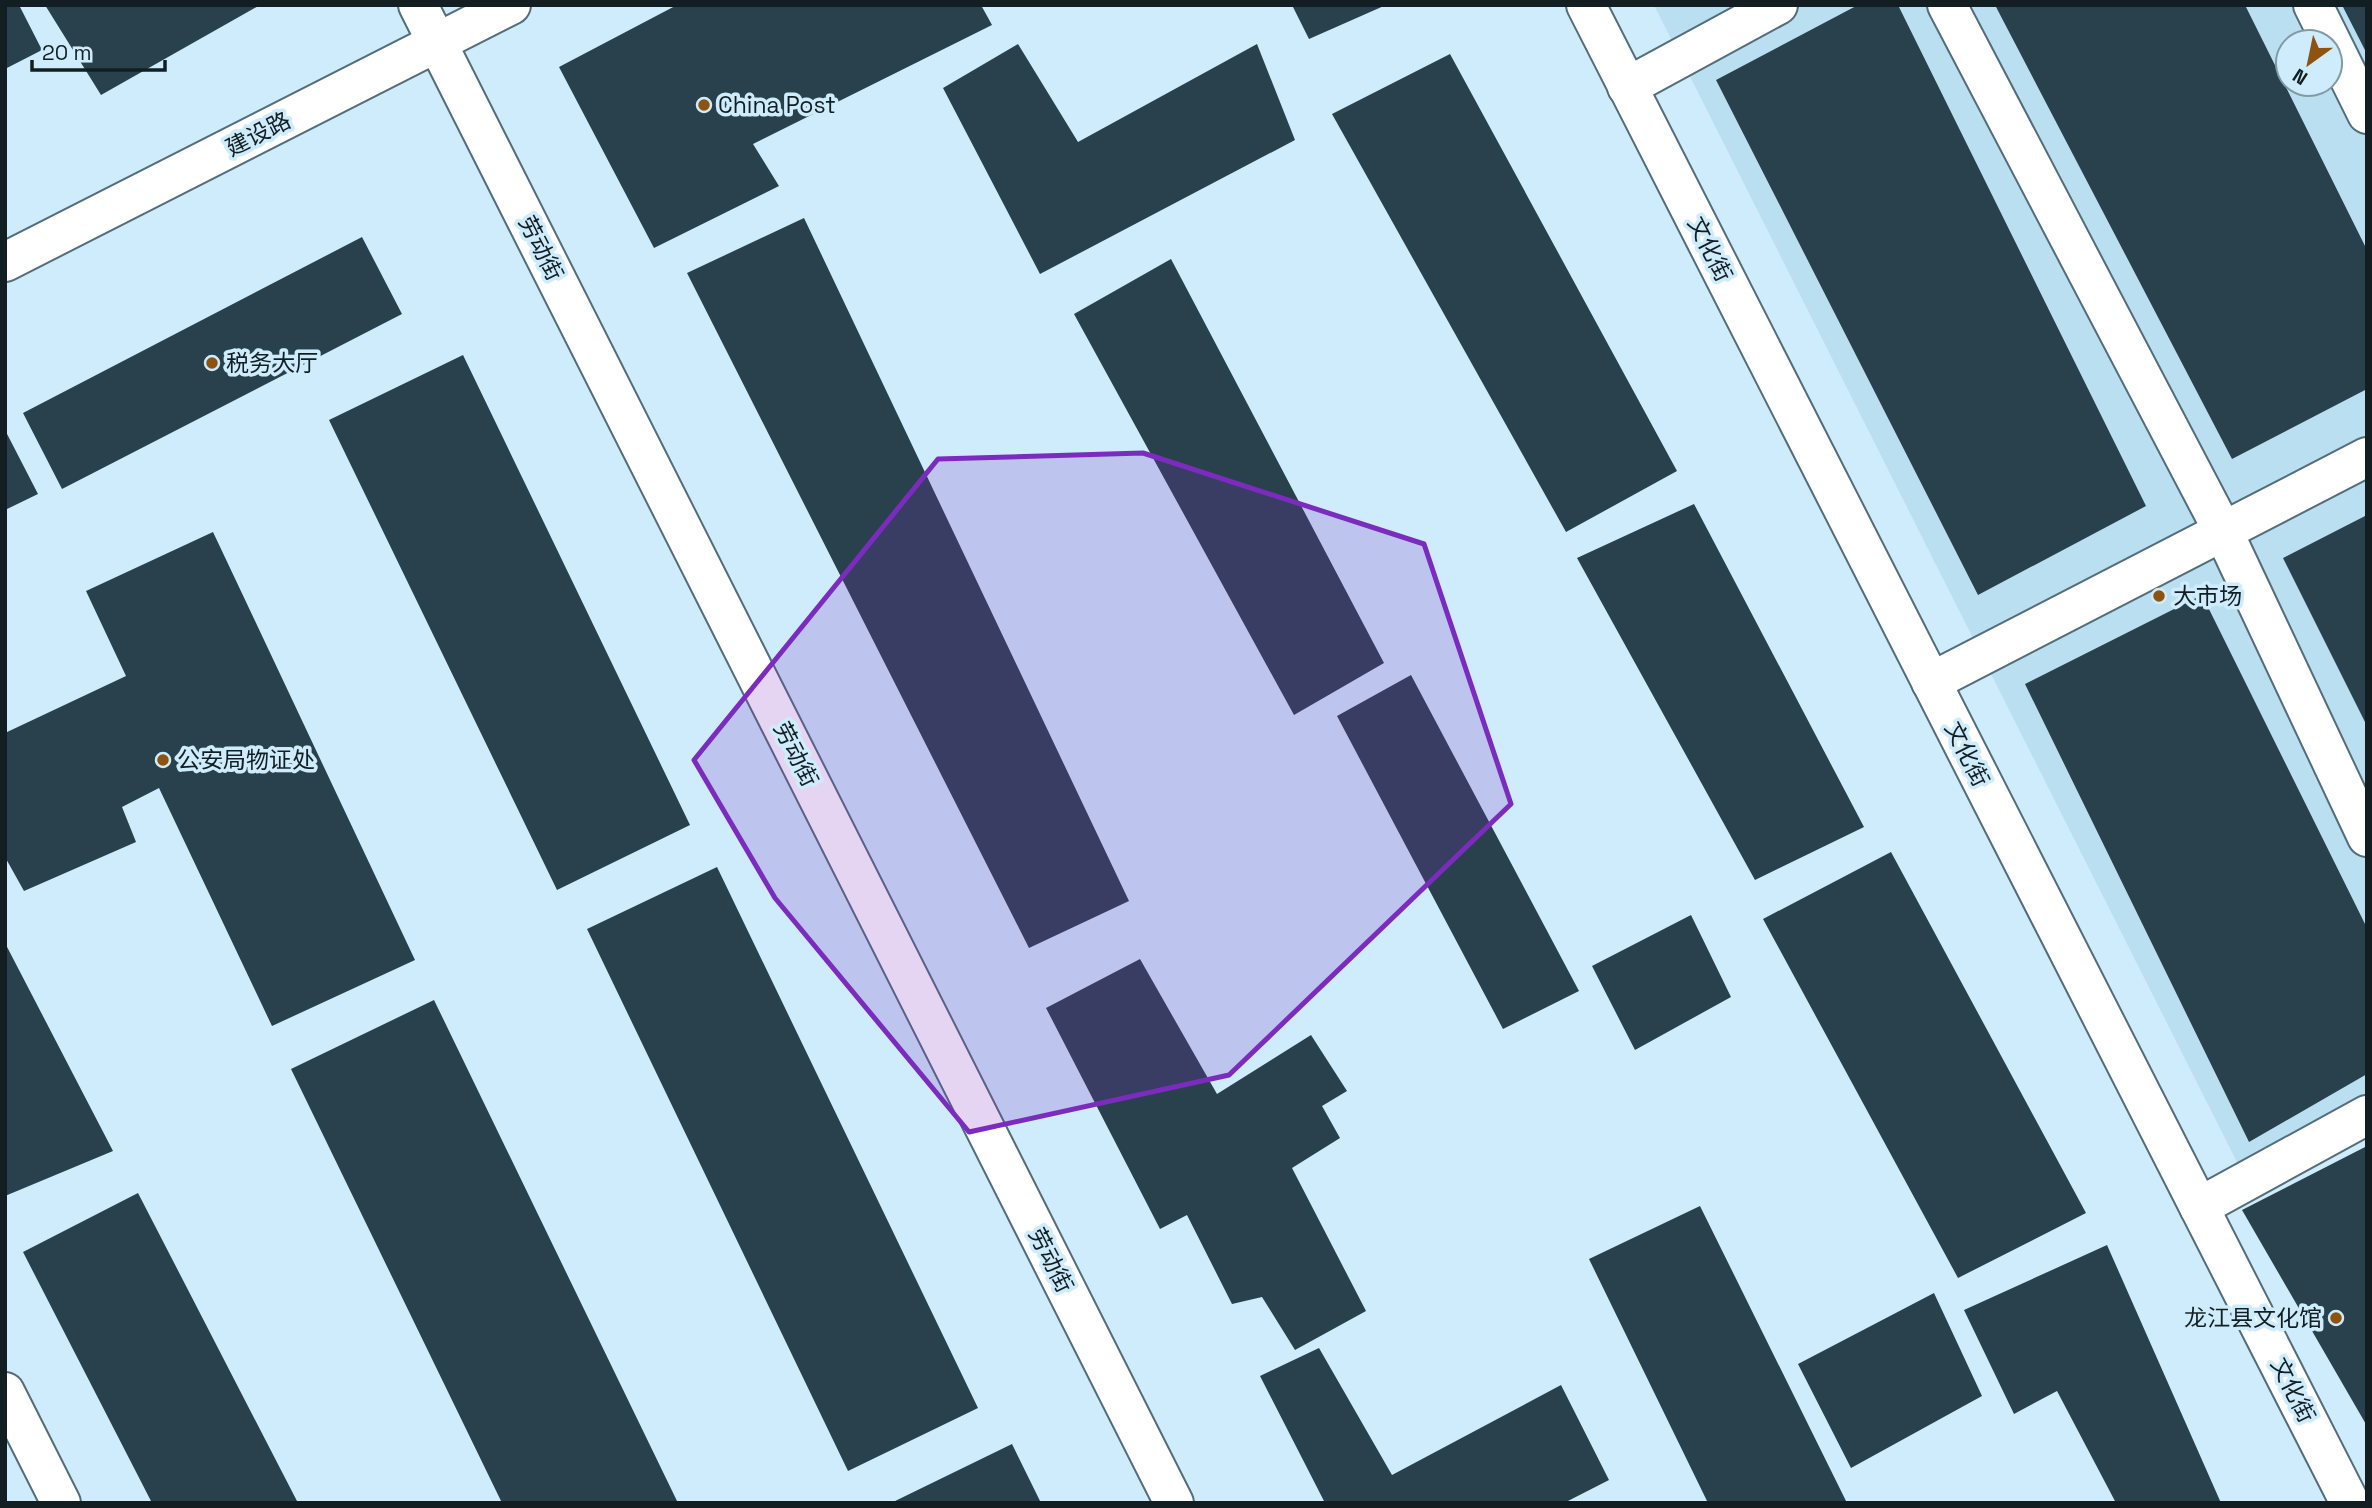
<svg xmlns="http://www.w3.org/2000/svg" width="2372" height="1508" font-family="'Space Grotesk','Noto Sans SC',sans-serif">
<style>
.built{fill:#badff1;fill-rule:evenodd}
.building{fill:#28414d}
.lines{fill:none;stroke-linecap:round;stroke-linejoin:round}
.minor-casing{stroke:#536d7a;stroke-width:42}
.tertiary-casing{stroke:#536d7a;stroke-width:42}
.minor{stroke:#fff;stroke-width:38}
.tertiary{stroke:#fff;stroke-width:38}
.marked{fill:#7b2cbf;fill-opacity:0.2;stroke:#7b2cbf;stroke-width:5;stroke-linejoin:round}
.poi-dot{fill:#8d530f;stroke:#ceecfb;stroke-width:2.5}
.labels{text-anchor:middle;dominant-baseline:central;stroke-width:7;stroke-linejoin:round;paint-order:stroke}
.poi-label{font-size:23px;fill:#131e23;stroke:#ceecfb;text-anchor:start}
.street-label{font-size:23px;fill:#131e23;stroke:#ceecfb}
</style>
<rect width="100%" height="100%" fill="#ceecfb"/>
<!-- built -->
<path class="built" d="M1654,5H2367V1109L2244,1176ZM2288,42H2330V84H2288Z"/>
<!-- building -->
<path class="building" d="M5,5H19L42,50L5,69Z
M45,5H260L101,95Z
M677,5H981L992,25L753,144L779,186L654,248L559,67Z
M1292,5H1386L1309,39Z
M1858,5H1898L2146,506L1978,595L1716,80Z
M1995,5H2245L2367,250V389L2232,459Z
M2342,5H2367V54Z
M1018,44L1078,142L1257,44L1295,140L1040,274L943,88Z
M1450,54L1677,471L1566,532L1332,114Z
M804,218L1129,901L1029,948L687,273Z
M362,237L402,314L62,489L23,413Z
M1171,259L1384,663L1294,715L1074,314Z
M463,355L690,825L557,890L329,420Z
M5,430L38,494L5,510Z
M1694,504L1864,827L1755,880L1577,558Z
M2367,515V726L2283,558Z
M213,532L415,960L272,1026L159,788L122,807L136,842L24,891L5,857V733L126,676L86,591Z
M2202,595L2367,928V1074L2249,1142L2025,684Z
M1411,675L1579,991L1503,1029L1337,716Z
M1891,852L2086,1213L1958,1278L1763,919Z
M717,867L978,1408L848,1471L587,929Z
M1691,915L1731,997L1635,1050L1592,966Z
M5,943L113,1151L5,1196Z
M1140,959L1217,1094L1311,1035L1347,1091L1322,1106L1340,1138L1292,1168L1366,1311L1295,1350L1262,1297L1232,1304L1187,1215L1160,1229L1046,1008Z
M434,1000L678,1503H502L291,1069Z
M2367,1146V1426L2242,1210Z
M138,1193L298,1503H152L23,1252Z
M1700,1206L1847,1503H1708L1589,1259Z
M2107,1245L2221,1503H2116L2057,1391L2014,1414L1964,1310Z
M1934,1293L1982,1396L1851,1468L1798,1364Z
M1319,1348L1392,1475L1561,1385L1609,1480L1564,1503H1325L1260,1376Z
M1012,1444L1041,1503H891Z"/>
<g class="lines">
<!-- minor casing -->
<g class="minor-casing">
<path id="minor" d="M1947,5L2223,531L2367,837
M2313,5L2367,114
M1627,87L1778,5
M1931,682L2367,457
M2199,1207L2367,1115"/>
</g>
<!-- tertiary casing -->
<g class="tertiary-casing">
<path id="tertiary" d="M418,5L1174,1503
M1586,5L2350,1503
M5,262L511,5
M5,1392L61,1503"/>
</g>
<!-- minor -->
<use href="#minor" class="minor"/>
<!-- tertiary -->
<use href="#tertiary" class="tertiary"/>
</g>
<!-- marked area -->
<path class="marked" d="M1143,453L1424,544L1511,804L1229,1075L969,1132L775,898L694,760L938,459Z"/>
<!-- markers -->
<g class="poi-dot">
<circle cx="704" cy="105" r="7"/>
<circle cx="212" cy="363" r="7"/>
<circle cx="2159" cy="596" r="7"/>
<circle cx="163" cy="760" r="7"/>
<circle cx="2336" cy="1318" r="7"/>
</g>
<g class="labels">
<!-- poi labels -->
<g class="poi-label">
<text x="718" y="105">China Post</text>
<text x="226" y="363">税务大厅</text>
<text x="2173" y="596">大市场</text>
<text x="177" y="760">公安局物证处</text>
<text x="2322" y="1318" text-anchor="end">龙江县文化馆</text>
</g>
<!-- street labels -->
<g class="street-label">
<text transform="translate(258 134) rotate(-27)">建设路</text>
<text transform="translate(541 248) rotate(63)">劳动街</text>
<text transform="translate(1710 249) rotate(63)">文化街</text>
<text transform="translate(796 754) rotate(63)">劳动街</text>
<text transform="translate(1967 754) rotate(63)">文化街</text>
<text transform="translate(1051 1260) rotate(63)">劳动街</text>
<text transform="translate(2293 1390) rotate(63)">文化街</text>
</g>
</g>
<!-- border -->
<rect width="2372" height="1508" fill="none" stroke="#131e23" stroke-width="14"/>
<!-- north arrow -->
<g transform="translate(2309 63) rotate(213)"><circle r="33" fill="#ceecfb" stroke="#839aa5" stroke-width="2"/>
<path d="M0-5L12 26L0 18L-12 26Z" fill="#8d530f"/>
<text y="-10" font-size="19" font-weight="bold" text-anchor="middle" fill="#131e23">N</text>
</g>
<!-- scale -->
<path d="M32 60v10h133v-10" fill="none" stroke="#131e23" stroke-width="3.5"/>
<text x="42" y="60" font-size="21" fill="#131e23" stroke="#ceecfb" stroke-width="5" paint-order="stroke">20 m</text>
</svg>
